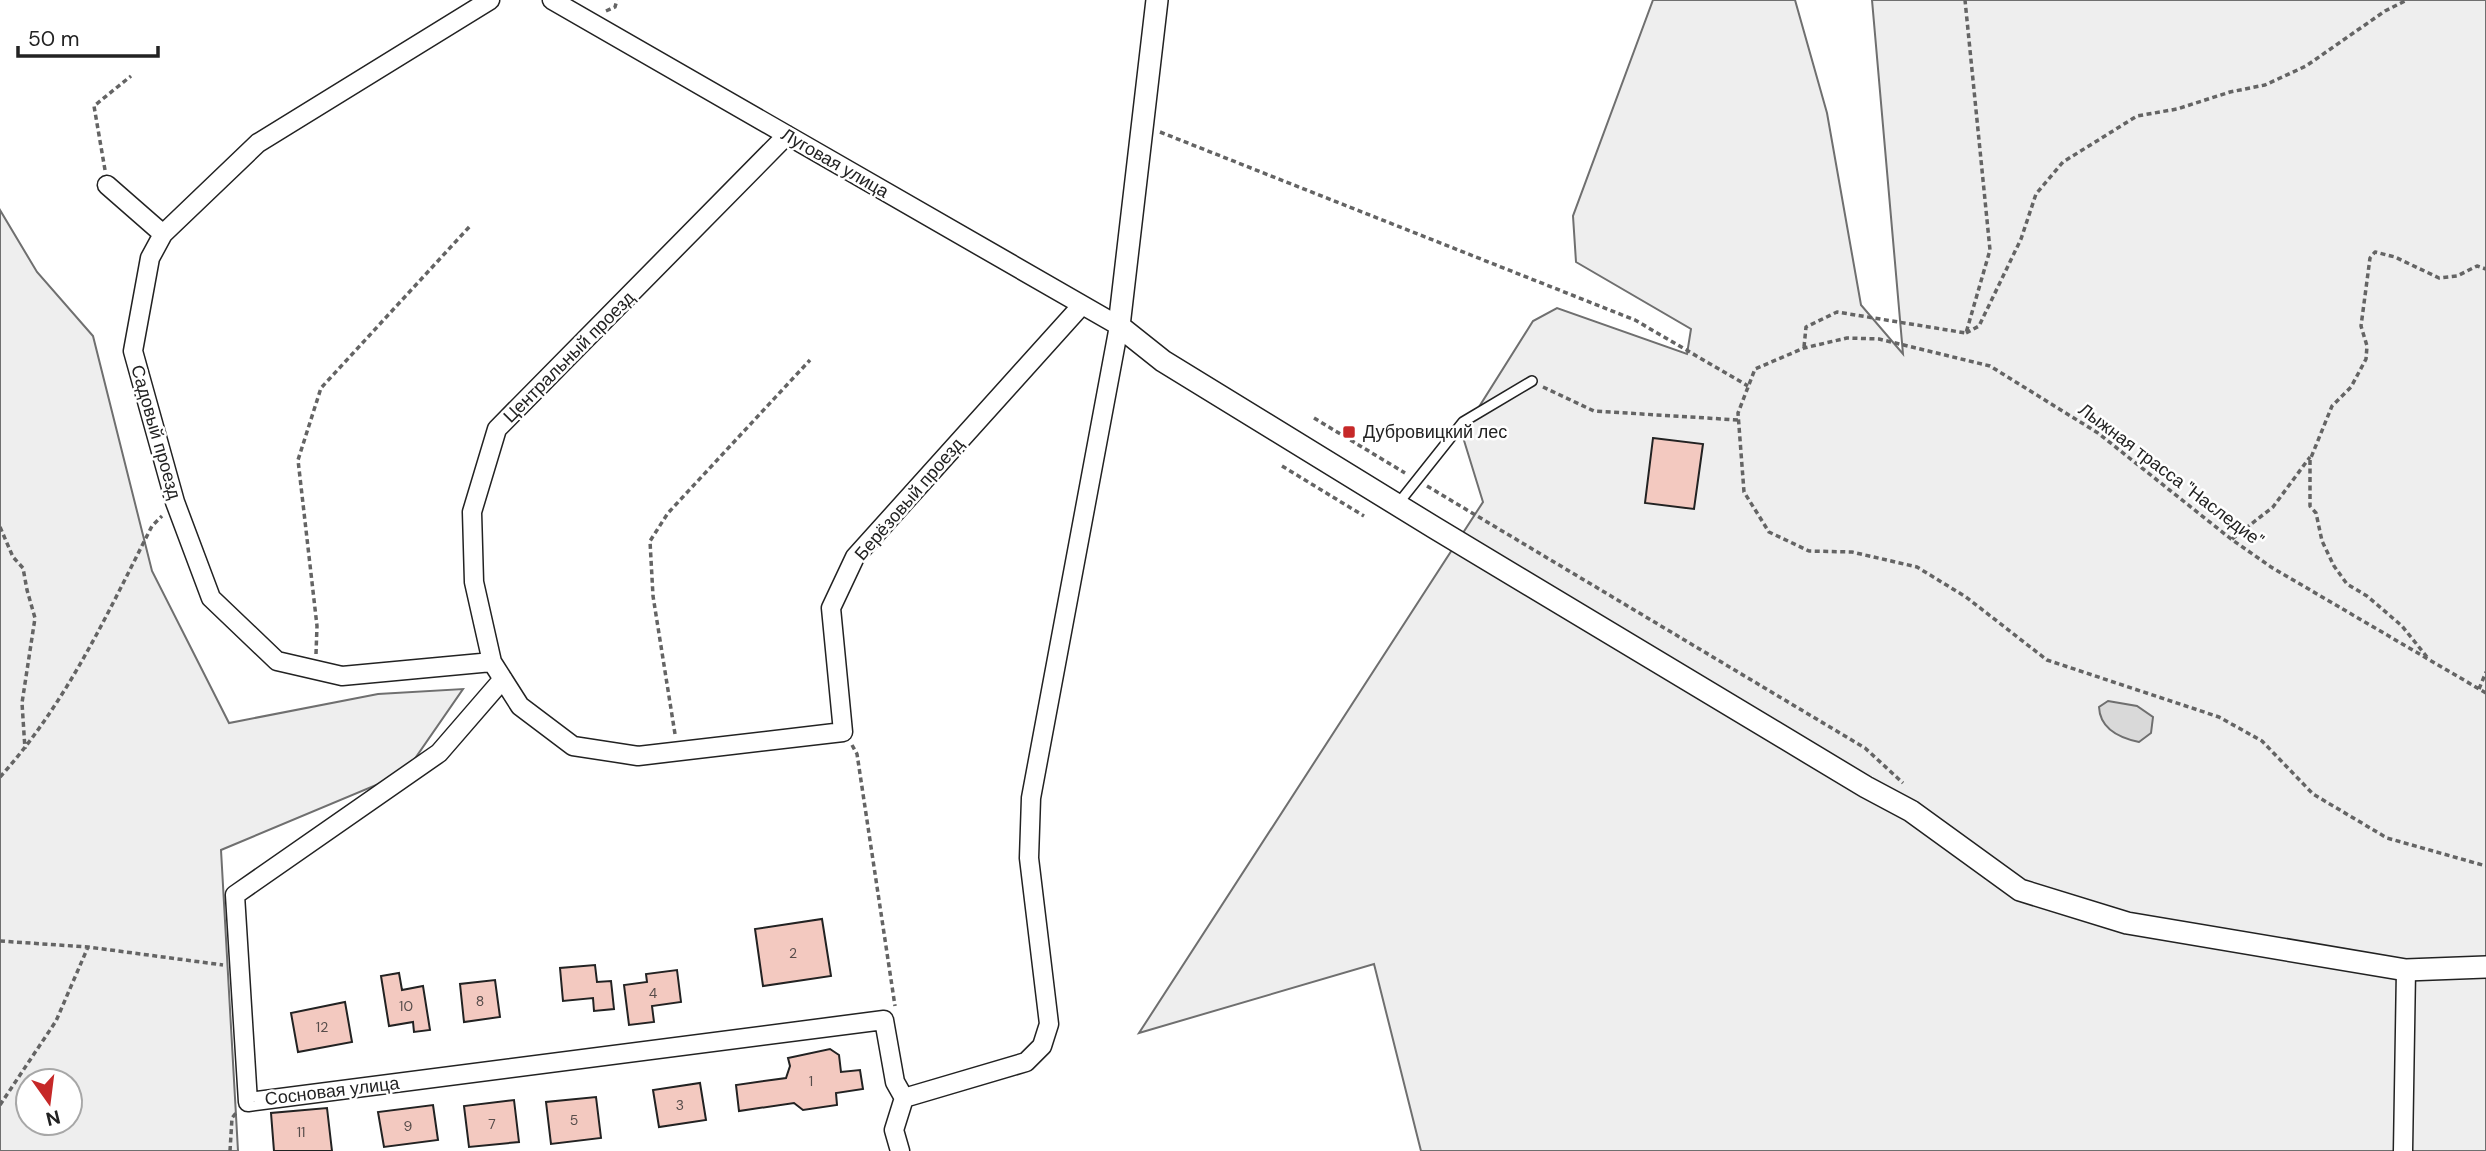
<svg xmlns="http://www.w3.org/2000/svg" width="2486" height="1151" font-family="'DM Sans',sans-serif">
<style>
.green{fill:#eee;stroke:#6f6f6f;stroke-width:2;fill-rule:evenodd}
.water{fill:#d9d9d9;stroke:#6f6f6f;stroke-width:2}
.building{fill:#f3c9c0;stroke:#222;stroke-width:2}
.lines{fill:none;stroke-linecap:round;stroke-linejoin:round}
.service-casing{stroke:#222;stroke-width:12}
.minor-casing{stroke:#222;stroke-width:21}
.tertiary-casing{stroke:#222;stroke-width:24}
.path{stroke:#646464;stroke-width:3.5;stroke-dasharray:5 3.5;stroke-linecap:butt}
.service{stroke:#fff;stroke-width:9}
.minor{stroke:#fff;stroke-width:18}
.tertiary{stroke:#fff;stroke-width:21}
.poi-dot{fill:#c62828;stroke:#fff;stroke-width:2.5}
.labels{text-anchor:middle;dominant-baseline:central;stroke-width:5;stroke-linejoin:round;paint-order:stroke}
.number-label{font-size:14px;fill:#564c4a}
.street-label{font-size:18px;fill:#222;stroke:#fff}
.poi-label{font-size:18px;fill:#222;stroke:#fff;text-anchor:start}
</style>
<rect width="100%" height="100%" fill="#fff"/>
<!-- green -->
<path class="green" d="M1653,0H1795L1827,113L1861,305L1903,354L1872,0H2486V1151H1421L1374,964L1139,1033L1483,502L1462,434L1533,321L1557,308L1687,354L1691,329L1576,262L1573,216Z
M0,210L37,272L93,336L152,571L229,723L378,694L463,689L405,773L221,850L238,1151H0ZM28,1081H70V1123H28Z"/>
<!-- water -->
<path class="water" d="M2108,701L2137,706L2153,717L2151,733L2139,742C2120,738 2100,729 2099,707Z"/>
<!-- building -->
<path class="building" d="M1653,438L1703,444L1694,509L1645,503Z
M822,919L831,976L763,986L755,929Z
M595,965L597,982L611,981L614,1009L594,1011L593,998L563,1001L560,968Z
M677,970L681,1002L652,1006L654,1022L629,1025L624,985L647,982L646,974Z
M399,973L402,990L423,986L430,1030L414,1032L413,1022L389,1026L381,976Z
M495,980L500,1017L464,1022L460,984Z
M345,1002L352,1042L298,1052L291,1013Z
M830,1049L839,1055L841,1072L860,1070L863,1089L836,1093L837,1105L803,1110L794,1103L739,1111L736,1085L786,1078L790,1066L788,1058Z
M700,1083L706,1120L659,1127L653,1090Z
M596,1097L601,1138L551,1144L546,1102Z
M514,1100L519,1142L469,1147L464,1106Z
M433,1105L438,1140L384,1147L378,1112Z
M327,1108L332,1151H274L271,1113Z"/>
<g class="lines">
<!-- service casing -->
<g class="service-casing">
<path id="service" d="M1397,505L1463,422L1532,381"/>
</g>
<!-- minor casing -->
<g class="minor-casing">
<path id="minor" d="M490,0L258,143L163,234L150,258L133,351L175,502L211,598L277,661L342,676L492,662
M552,0L1119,326L1031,798L1029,858L1049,1024L1042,1046L1026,1062L904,1098L894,1130L900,1151
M787,135L497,429L472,512L474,582L492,662L520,706L573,746L638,756L843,732L831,608L855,557L1082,305
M107,185L163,234
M503,679L439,753L235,895L248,1102L884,1020L895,1082L904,1098
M2403,1151L2406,970"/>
</g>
<!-- tertiary casing -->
<g class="tertiary-casing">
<path id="tertiary" d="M1157,0L1119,326L1163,361L1435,528L1866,787L1911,811L2020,890L2127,923L2406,970L2486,967"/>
</g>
<!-- path -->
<path class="path" d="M606,11L615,7L617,0
M1160,132L1635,320L1748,386
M105,170L94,106L131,76
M1966,333L1979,326L2021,239L2036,194L2063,162L2137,116L2177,109L2230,92L2265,85L2306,66L2385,11L2407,0
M1804,347L1806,327L1837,312L1966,333L1990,250L1965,0
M1543,387L1594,411L1738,420
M1314,418L1405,473
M1282,466L1364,516
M1427,486L1865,748L1903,783
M0,527L13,557L23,568L27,590L35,618L22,703L25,749
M2232,539L2273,507L2310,457
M316,654L317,626L298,460L321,388L471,225
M2427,657L2402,626L2367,596L2347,584L2334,566L2322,541L2316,513L2310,506V460L2332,406L2351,387L2366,359L2367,346L2361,326L2370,258L2375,252L2395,257L2439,278L2457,276L2477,266L2486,269
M2479,689L2486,672
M2486,693L2271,567L2231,539L2098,433L1990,366L1879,339L1847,338L1804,348L1755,369L1738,413L1744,492L1769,532L1809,551L1852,552L1917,567L1966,597L2047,660L2219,717L2262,741L2313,794L2387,838L2486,866
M675,734L653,596L650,541L668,513L810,360
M852,745L857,754L895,1006
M0,777C67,703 107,614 152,526L162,516
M0,941L88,947L223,965
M0,1105L56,1021L88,947
M230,1151L232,1118L236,1113"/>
<!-- service -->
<use href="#service" class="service"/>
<!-- minor -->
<use href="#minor" class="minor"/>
<!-- tertiary -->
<use href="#tertiary" class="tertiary"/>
</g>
<!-- markers -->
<rect class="poi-dot" x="1342" y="425" width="14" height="14" rx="3.5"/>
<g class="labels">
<!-- number labels -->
<g class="number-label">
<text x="793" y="953">2</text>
<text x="653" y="993">4</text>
<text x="480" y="1001">8</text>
<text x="406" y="1006">10</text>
<text x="322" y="1027">12</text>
<text x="811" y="1081">1</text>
<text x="680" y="1105">3</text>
<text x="574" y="1120">5</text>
<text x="492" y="1124">7</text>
<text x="408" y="1126">9</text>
<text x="301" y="1132">11</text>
</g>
<!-- street labels -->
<g class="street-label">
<text transform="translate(835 163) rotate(30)">Луговая улица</text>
<text transform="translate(569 357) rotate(-45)">Центральный проезд</text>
<text transform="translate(156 432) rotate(74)">Садовый проезд</text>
<text transform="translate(2171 475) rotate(37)">Лыжная трасса "Наследие"</text>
<text transform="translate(909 499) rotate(-49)">Берёзовый проезд</text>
<text transform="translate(332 1091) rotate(-7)">Сосновая улица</text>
</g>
<!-- poi labels -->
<g class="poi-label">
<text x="1363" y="432">Дубровицкий лес</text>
</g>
</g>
<!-- north arrow -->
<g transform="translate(49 1102) rotate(166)"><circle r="33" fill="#ffffff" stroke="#a7a7a7" stroke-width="2"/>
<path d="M0-5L12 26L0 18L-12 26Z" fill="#c62828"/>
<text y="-10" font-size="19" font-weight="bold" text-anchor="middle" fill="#222222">N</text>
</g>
<!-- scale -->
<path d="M18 46v10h140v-10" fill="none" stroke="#222222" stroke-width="3.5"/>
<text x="28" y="46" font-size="21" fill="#222222" stroke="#ffffff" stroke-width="5" paint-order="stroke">50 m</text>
</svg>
